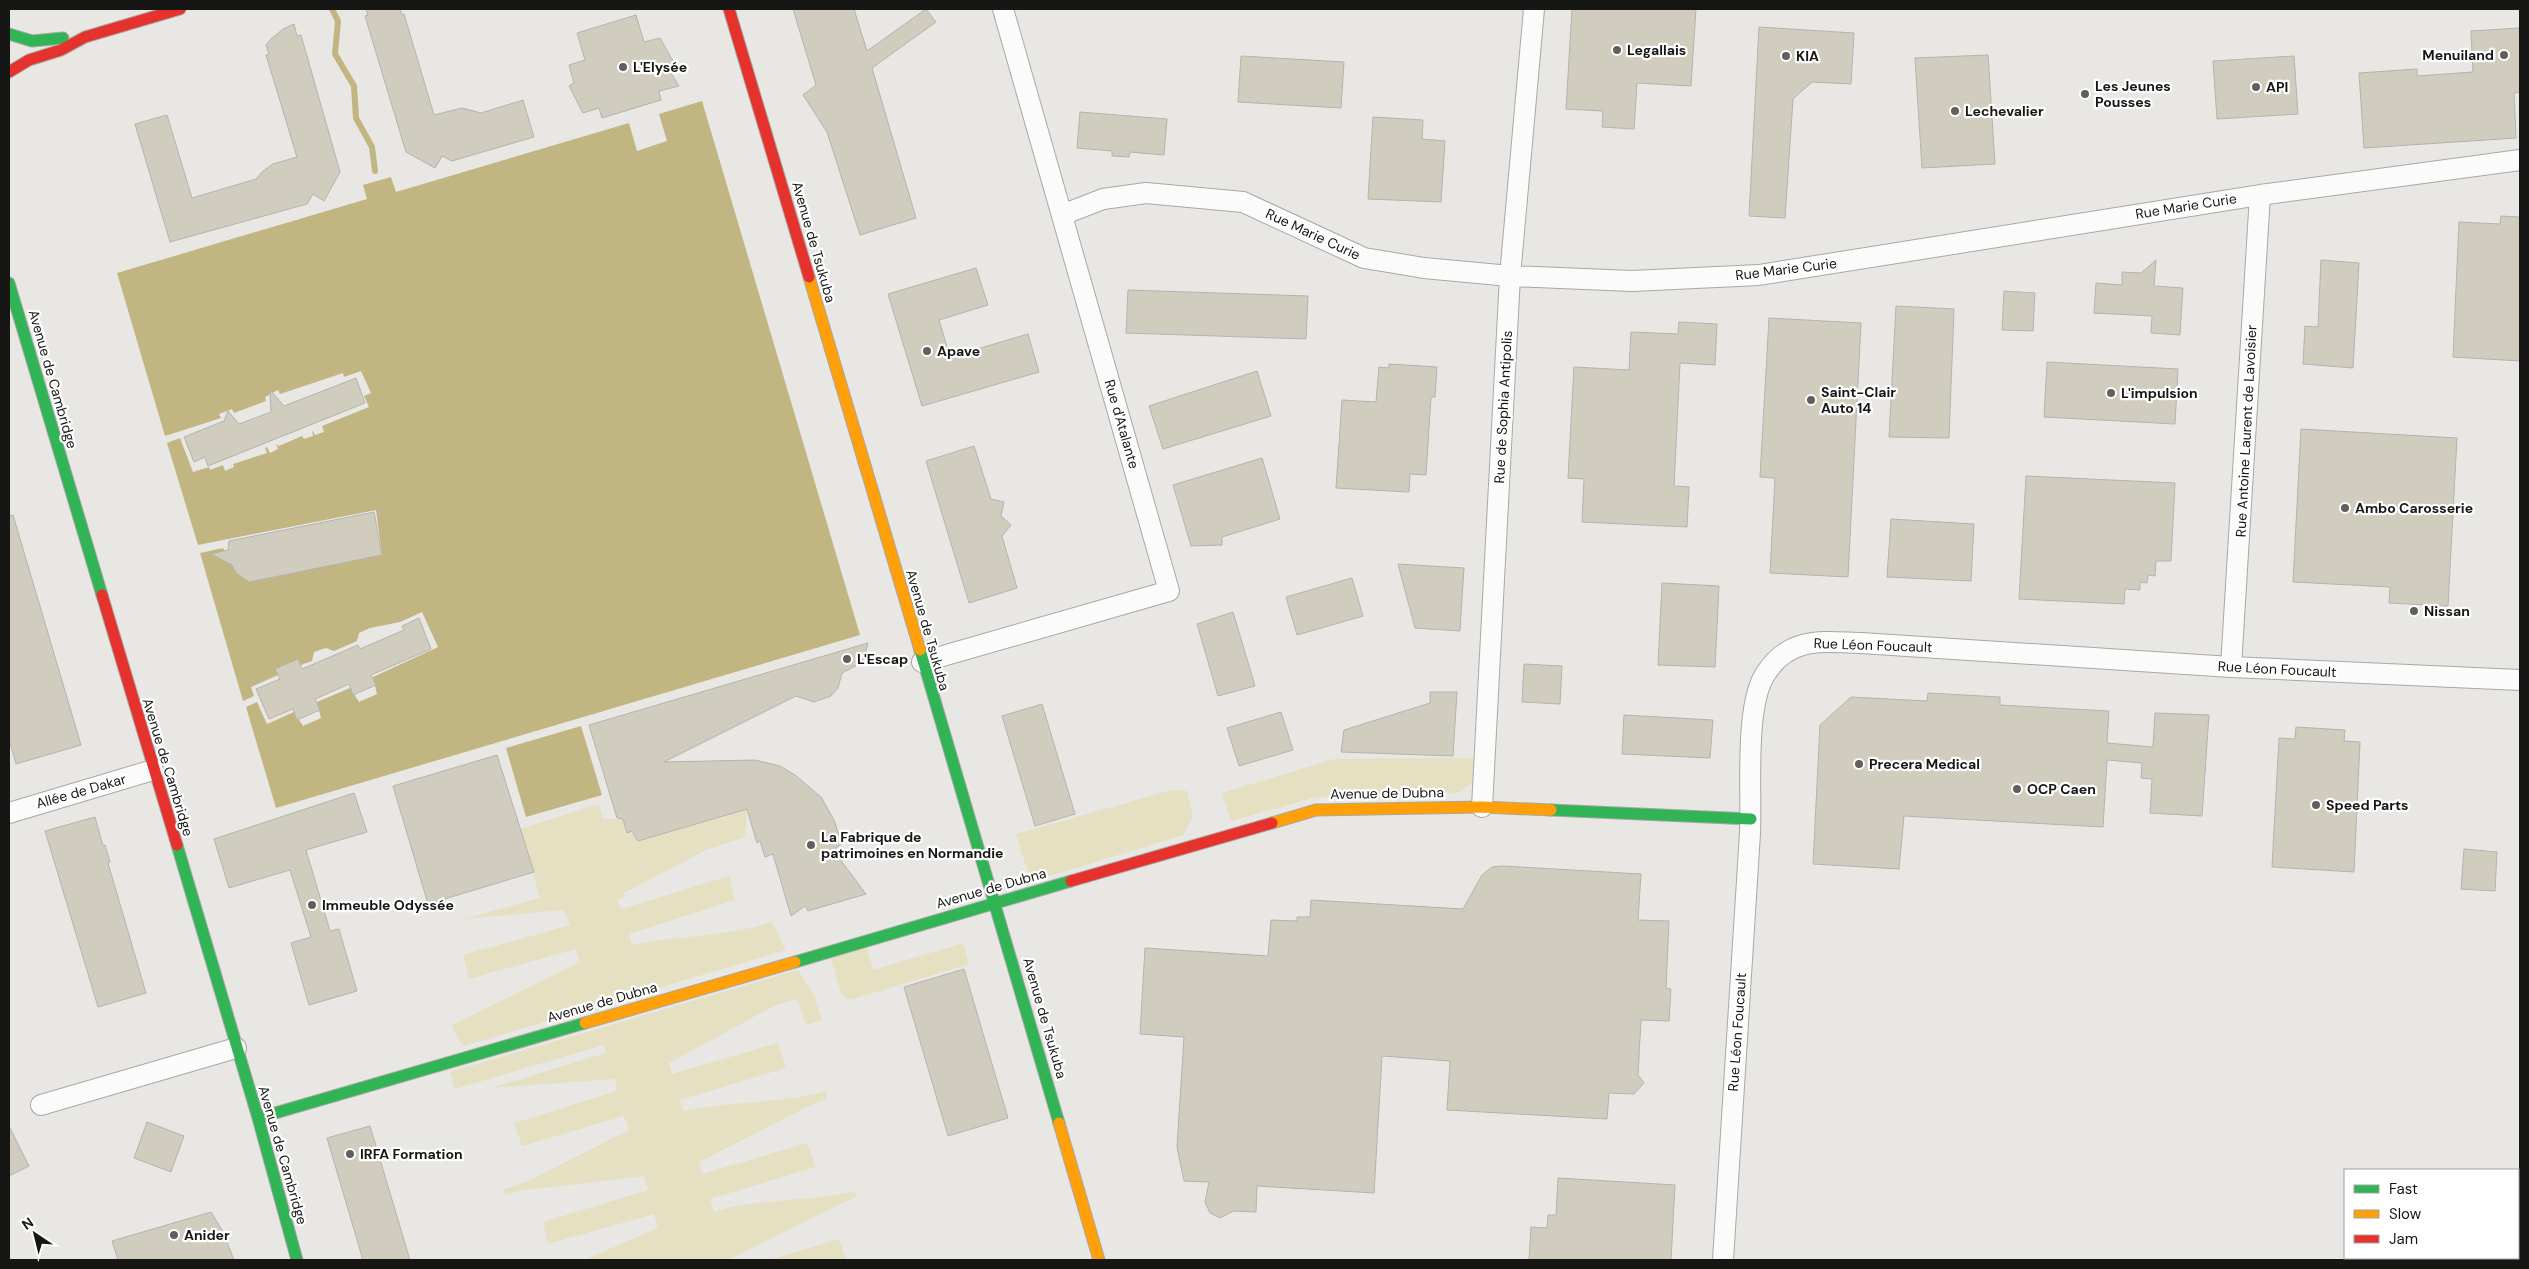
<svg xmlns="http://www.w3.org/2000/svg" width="2529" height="1269" font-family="'DM Sans',sans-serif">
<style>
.green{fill:#e6e0c2}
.water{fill:#c1b582}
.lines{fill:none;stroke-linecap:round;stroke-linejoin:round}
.stream{stroke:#c1b582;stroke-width:6}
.building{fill:#d0cdbe;stroke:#b4b3b1}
.street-casing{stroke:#a9a8a6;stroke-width:22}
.fast-casing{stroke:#a9a8a6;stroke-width:13}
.slow-casing{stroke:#a9a8a6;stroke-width:13}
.jam-casing{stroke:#a9a8a6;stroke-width:13}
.street{stroke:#fcfbfb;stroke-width:20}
.fast{stroke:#30b455;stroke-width:11}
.slow{stroke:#ff9f0a;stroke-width:11}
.jam{stroke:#e5322d;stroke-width:11}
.poi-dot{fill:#605f5d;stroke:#fff;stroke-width:2}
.labels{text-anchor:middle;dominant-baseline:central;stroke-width:4.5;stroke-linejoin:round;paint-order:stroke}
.poi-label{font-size:14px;font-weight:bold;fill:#161615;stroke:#fff;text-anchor:start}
.street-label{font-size:14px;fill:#161615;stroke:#fff}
</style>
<rect width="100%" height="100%" fill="#e8e7e4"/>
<!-- green -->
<path class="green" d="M1475,758L1473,782L1459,793L1412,792L1313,798L1231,821L1222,793L1334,759Z
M1172,790L1187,791L1193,817L1183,835L1031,882L1016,834Z
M599,804L603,819H623L626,833L632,831L638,841L747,809L745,837L706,850L624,893L625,897L617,900L621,909L729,876L735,900L629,934L632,945C678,935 727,937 772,922L786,950L464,1046L457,1038L452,1025L580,962L576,949L469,979L463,955L570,925L564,910L464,919L540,898L520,829Z
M963,943L969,964L850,1000L841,994L831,958L867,948L873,970Z
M798,970L814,994L822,1020L806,1025L797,999L774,1006L669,1063L672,1074L778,1043L786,1068L680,1100L684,1111C731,1101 780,1104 827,1091L826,1099L815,1103L699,1162L702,1174L807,1143L816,1167L710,1199L714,1212C759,1197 808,1203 854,1191L857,1196L727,1260H584L658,1228L654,1214L548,1244L543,1222L648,1190L644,1176L518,1191L505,1195L504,1189L528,1181L629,1130L624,1116L522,1146L514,1123L617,1091L615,1079L491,1088L606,1053L604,1045L455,1089L450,1072Z
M839,1239L846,1260H769Z"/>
<!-- water -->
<path class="water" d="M702,101L860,635L276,808L246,707L257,702L267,724L294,712L303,726L321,718L317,702L350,688L359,702L377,694L373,677L438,647L422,612L400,622L370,628L359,633L357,641L334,651L326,648L314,652L312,661L301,665L298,660L278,675L251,687L254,696L243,701L200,553L223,548L233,567L382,555L376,510L198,545L167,443L180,438L193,472L209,467L210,470L223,465L225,471L234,467L233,464L267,453L265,448L267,447L270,453L278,449L276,444L279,446L302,436L304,439L313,436L312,430L315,435L324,432L322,426L369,407L364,396L371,393L361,371L344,377L343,373L280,394L278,390L265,397L266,401L234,413L232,409L219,414L221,418L165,436L117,273L367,199L363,185L391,177L396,192L629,123L637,151L667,141L659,114Z
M581,726L602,795L526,817L506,748Z"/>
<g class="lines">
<!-- stream -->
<path class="stream" d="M332,9L338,21L335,54L354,86L356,118L372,147L375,171"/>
</g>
<!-- building -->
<path class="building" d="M366,9H400L402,15L404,14L434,115L462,108L481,113L523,100L534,137L452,161L442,156L435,168L406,152L365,16L368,15Z
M793,9H854L867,51L926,9L936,22L872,68L916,218L860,235L827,132L803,95L816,85Z
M1572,9H1696L1691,86L1637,83L1634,129L1602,127L1603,111L1566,109Z
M636,15L644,42L660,38L677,68L669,70L679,86L659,91L661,100L602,118L599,108L583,113L569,86L574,83L569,65L585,60L577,33Z
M294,24L297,36L301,35L340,172L324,201L313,194L307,204L170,242L135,124L167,115L192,198L256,179L263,171L273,164L297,157L266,55L269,54L266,45L271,39L283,29Z
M1759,27L1854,33L1851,84L1812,82L1793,99L1785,218L1749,216Z
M2520,28V92L2514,93L2516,138L2364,148L2359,73L2417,69V76L2473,72L2471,31Z
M1988,55L1995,164L1922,168L1915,58Z
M1241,56L1344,62L1341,108L1238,102Z
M2294,56L2298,114L2217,119L2213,61Z
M1080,112L1167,119L1164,155L1130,152L1129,157L1112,156V151L1077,148Z
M1373,117L1423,120L1422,139L1445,141L1441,202L1368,199Z
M2501,216L2520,217V361L2453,357L2459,222L2500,224Z
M2156,260L2154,286L2183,288L2180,335L2151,333L2152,316L2094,313L2096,283L2122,285V272L2141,273Z
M2321,260L2359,263L2353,368L2303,364L2305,326L2318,327Z
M976,268L988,305L939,320L950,357L1028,334L1039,372L922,406L888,294Z
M1128,290L1308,296L1306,339L1126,333Z
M2004,291L2035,293L2033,331L2002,330Z
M1896,306L1954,309L1949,438L1889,437Z
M1769,318L1861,323L1848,577L1770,573L1775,478L1760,477Z
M1679,322L1717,324L1715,365L1680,363L1674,486L1689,487L1687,527L1582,522L1584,479L1568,478L1574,367L1629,370L1631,332L1678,334Z
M2047,362L2178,369L2175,424L2044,417Z
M1389,364L1437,367L1435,397H1431L1426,475L1410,474L1409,492L1336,488L1342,400L1376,402L1379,367L1389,368Z
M1257,371L1271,416L1163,449L1149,406Z
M356,378L365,403L208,466L205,457L194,462L184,437L224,421L228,411L239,424L271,412L270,390L284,406Z
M2301,429L2457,438L2448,606L2389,603L2390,587L2293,582Z
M974,446L991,499L1004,502L1001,516L1011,525L1002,536L1017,588L969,603L926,461Z
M1262,458L1280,519L1222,537V545L1191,546L1173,485Z
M2026,476L2175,483L2171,561H2156L2155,576L2148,575L2147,583L2140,582V590L2125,589L2124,604L2019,599Z
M374,512L382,555L249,582L236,573L232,565L211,554L228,550L229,541Z
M13,515L81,745L16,764L9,739V516Z
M1891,519L1974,524L1971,581L1887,577Z
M1398,564L1464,568L1460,631L1415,628Z
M1352,578L1363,616L1297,635L1286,597Z
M1662,583L1719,586L1715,667L1658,665Z
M1233,612L1255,686L1218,696L1197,624Z
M419,618L431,649L371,675L376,685L353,695L349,684L315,699L320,710L297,720L293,709L269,719L256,689L280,679L275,669L298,659L302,669L358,645L360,649L404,630L402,626Z
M868,643L863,662L842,673L838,688L831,696L814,702L796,696L664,762L755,760L780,766L795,775L821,797L834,820L842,844L833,850L866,894L808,911L805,906L791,916L773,854L765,857L760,841L757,843L747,809L638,841L632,831L627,833L623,819L617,818L589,725Z
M1524,664L1562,666L1560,704L1522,702Z
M1430,692H1457L1453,756L1341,752L1344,730L1430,703Z
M1928,693L2000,697V705L2109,711L2107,743L2153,747L2155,713L2209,715L2202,816L2150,813L2152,779L2141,778L2142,763L2107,760L2103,827L1904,816L1899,869L1813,864L1820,725L1851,697L1927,701Z
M1042,704L1075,814L1035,826L1002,716Z
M1281,712L1293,750L1239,766L1227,728Z
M1624,715L1713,720L1710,758L1622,754Z
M2296,727L2345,730L2344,741L2360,742L2354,872L2272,867L2279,738L2295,739Z
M497,755L534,872L428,904L393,786Z
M354,793L367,832L306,850L330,931L339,929L357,991L309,1005L291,943L311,937L290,870L229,888L214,839Z
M95,817L103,846L105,845L110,862L108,863L146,993L98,1007L45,831Z
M2464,849L2497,852L2495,891L2461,889Z
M1503,866L1641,874L1638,920L1669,921L1666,988L1671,989L1669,1021L1641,1020L1638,1075L1644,1083L1634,1094L1609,1093L1607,1119L1447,1110L1450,1061L1382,1056L1374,1193L1257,1186L1256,1212L1234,1211L1220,1218L1210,1213L1205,1202L1209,1182L1184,1181L1177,1147L1184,1037L1140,1034L1145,948L1268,956L1271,920L1297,921V917H1310L1311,900L1463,909L1482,875L1492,867Z
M964,969L1008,1118L948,1136L904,987Z
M147,1122L184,1136L171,1172L134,1158Z
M9,1126L29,1166L9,1176Z
M370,1126L410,1260H363L327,1138Z
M1558,1178L1675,1185L1671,1260H1529L1531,1227L1547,1228L1548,1215H1556Z
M211,1212L222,1230L234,1260H118L112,1241Z"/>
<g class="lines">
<!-- street casing -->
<g class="street-casing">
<path id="street" d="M1062,215L1103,199L1146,193L1243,202L1364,258L1424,268L1510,276L1632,281L1759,275L2260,195L2520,160
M922,662L1169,591L1003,9
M2231,667L2260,195
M1482,807L1510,276L1534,9
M9,813L153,770
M41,1105L236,1048
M1723,1260C1732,1118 1742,976 1750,833C1752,793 1744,705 1766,673C1790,636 1823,642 1861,643L2231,667L2520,680"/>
</g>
<!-- fast casing -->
<g class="fast-casing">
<path id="fast" d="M9,34L32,41L63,38
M9,283L102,595
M920,650L1059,1123
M1551,810L1751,819
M177,845L258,1118L297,1260
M795,962L1071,881
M258,1118L585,1023"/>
</g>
<!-- slow casing -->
<g class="slow-casing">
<path id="slow" d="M809,277L920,650
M1272,823L1316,810L1482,807L1551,810
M585,1023L795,962
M1059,1123L1099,1260"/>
</g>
<!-- jam casing -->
<g class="jam-casing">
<path id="jam" d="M729,9L809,277
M9,72L29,60L61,50L85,37L180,9
M102,595L177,845
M1071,881L1272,823"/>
</g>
<!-- street -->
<use href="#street" class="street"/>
<!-- fast -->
<use href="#fast" class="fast"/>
<!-- slow -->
<use href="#slow" class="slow"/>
<!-- jam -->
<use href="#jam" class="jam"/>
</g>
<!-- markers -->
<g class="poi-dot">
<circle cx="1617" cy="50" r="5"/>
<circle cx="2504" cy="55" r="5"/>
<circle cx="1786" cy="56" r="5"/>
<circle cx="623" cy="67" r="5"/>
<circle cx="2256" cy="87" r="5"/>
<circle cx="2085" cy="94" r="5"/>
<circle cx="1955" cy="111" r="5"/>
<circle cx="927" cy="351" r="5"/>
<circle cx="2111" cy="393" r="5"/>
<circle cx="1811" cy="400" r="5"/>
<circle cx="2345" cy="508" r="5"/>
<circle cx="2414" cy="611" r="5"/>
<circle cx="847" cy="659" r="5"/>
<circle cx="1859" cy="764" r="5"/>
<circle cx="2017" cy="789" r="5"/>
<circle cx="2316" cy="805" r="5"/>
<circle cx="811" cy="845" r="5"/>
<circle cx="312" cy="905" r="5"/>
<circle cx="350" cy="1154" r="5"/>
<circle cx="174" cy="1235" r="5"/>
</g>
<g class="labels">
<!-- poi labels -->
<g class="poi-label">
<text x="1627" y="50">Legallais</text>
<text x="2494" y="55" text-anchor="end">Menuiland</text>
<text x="1796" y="56">KIA</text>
<text x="633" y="67">L'Elysée</text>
<text x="2095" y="86">Les Jeunes<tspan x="2095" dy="16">Pousses</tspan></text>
<text x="2266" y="87">API</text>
<text x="1965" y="111">Lechevalier</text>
<text x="937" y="351">Apave</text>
<text x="1821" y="392">Saint-Clair<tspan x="1821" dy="16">Auto 14</tspan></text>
<text x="2121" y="393">L'impulsion</text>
<text x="2355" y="508">Ambo Carosserie</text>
<text x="2424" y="611">Nissan</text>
<text x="857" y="659">L'Escap</text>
<text x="1869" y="764">Precera Medical</text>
<text x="2027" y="789">OCP Caen</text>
<text x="2326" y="805">Speed Parts</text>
<text x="821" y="837">La Fabrique de<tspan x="821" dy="16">patrimoines en Normandie</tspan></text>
<text x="322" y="905">Immeuble Odyssée</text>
<text x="360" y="1154">IRFA Formation</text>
<text x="184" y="1235">Anider</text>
</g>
<!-- street labels -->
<g class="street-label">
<text transform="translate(2186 206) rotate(-9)">Rue Marie Curie</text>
<text transform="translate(1313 234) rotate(25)">Rue Marie Curie</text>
<text transform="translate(814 242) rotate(74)">Avenue de Tsukuba</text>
<text transform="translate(1786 269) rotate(-7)">Rue Marie Curie</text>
<text transform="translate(53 379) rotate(74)">Avenue de Cambridge</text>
<text transform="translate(1503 407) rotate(-87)">Rue de Sophia Antipolis</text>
<text transform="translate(1122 424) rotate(74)">Rue d'Atalante</text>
<text transform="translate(2246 431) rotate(-87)">Rue Antoine Laurent de Lavoisier</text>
<text transform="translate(928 630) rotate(74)">Avenue de Tsukuba</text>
<text transform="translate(1873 645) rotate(2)">Rue Léon Foucault</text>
<text transform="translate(2277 669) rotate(3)">Rue Léon Foucault</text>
<text transform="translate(168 767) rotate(73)">Avenue de Cambridge</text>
<text transform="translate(81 791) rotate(-16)">Allée de Dakar</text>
<text transform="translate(1387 793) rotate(-1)">Avenue de Dubna</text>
<text transform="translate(991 888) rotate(-16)">Avenue de Dubna</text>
<text transform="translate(602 1002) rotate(-16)">Avenue de Dubna</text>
<text transform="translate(1045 1018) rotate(74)">Avenue de Tsukuba</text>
<text transform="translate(1737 1032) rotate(-86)">Rue Léon Foucault</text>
<text transform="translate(283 1155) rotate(74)">Avenue de Cambridge</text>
</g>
</g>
<!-- border -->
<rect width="2529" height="1269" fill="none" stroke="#161615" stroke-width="20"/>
<!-- legend -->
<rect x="2344" y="1169" width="175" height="90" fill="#ffffff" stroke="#a2a2a1"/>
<rect x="2354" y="1185" width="25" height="8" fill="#30b455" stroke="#a2a2a1"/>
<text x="2389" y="1194" font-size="15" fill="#161615">Fast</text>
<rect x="2354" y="1210" width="25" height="8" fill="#ff9f0a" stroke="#a2a2a1"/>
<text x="2389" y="1219" font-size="15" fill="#161615">Slow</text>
<rect x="2354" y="1235" width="25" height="8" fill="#e5322d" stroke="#a2a2a1"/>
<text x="2389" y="1244" font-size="15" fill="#161615">Jam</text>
<!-- north arrow -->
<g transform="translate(35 1234) rotate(325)" stroke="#ffffff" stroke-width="4" paint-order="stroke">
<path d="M0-4L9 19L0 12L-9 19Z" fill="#161615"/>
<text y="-8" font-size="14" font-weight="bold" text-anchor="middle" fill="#161615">N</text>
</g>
</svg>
